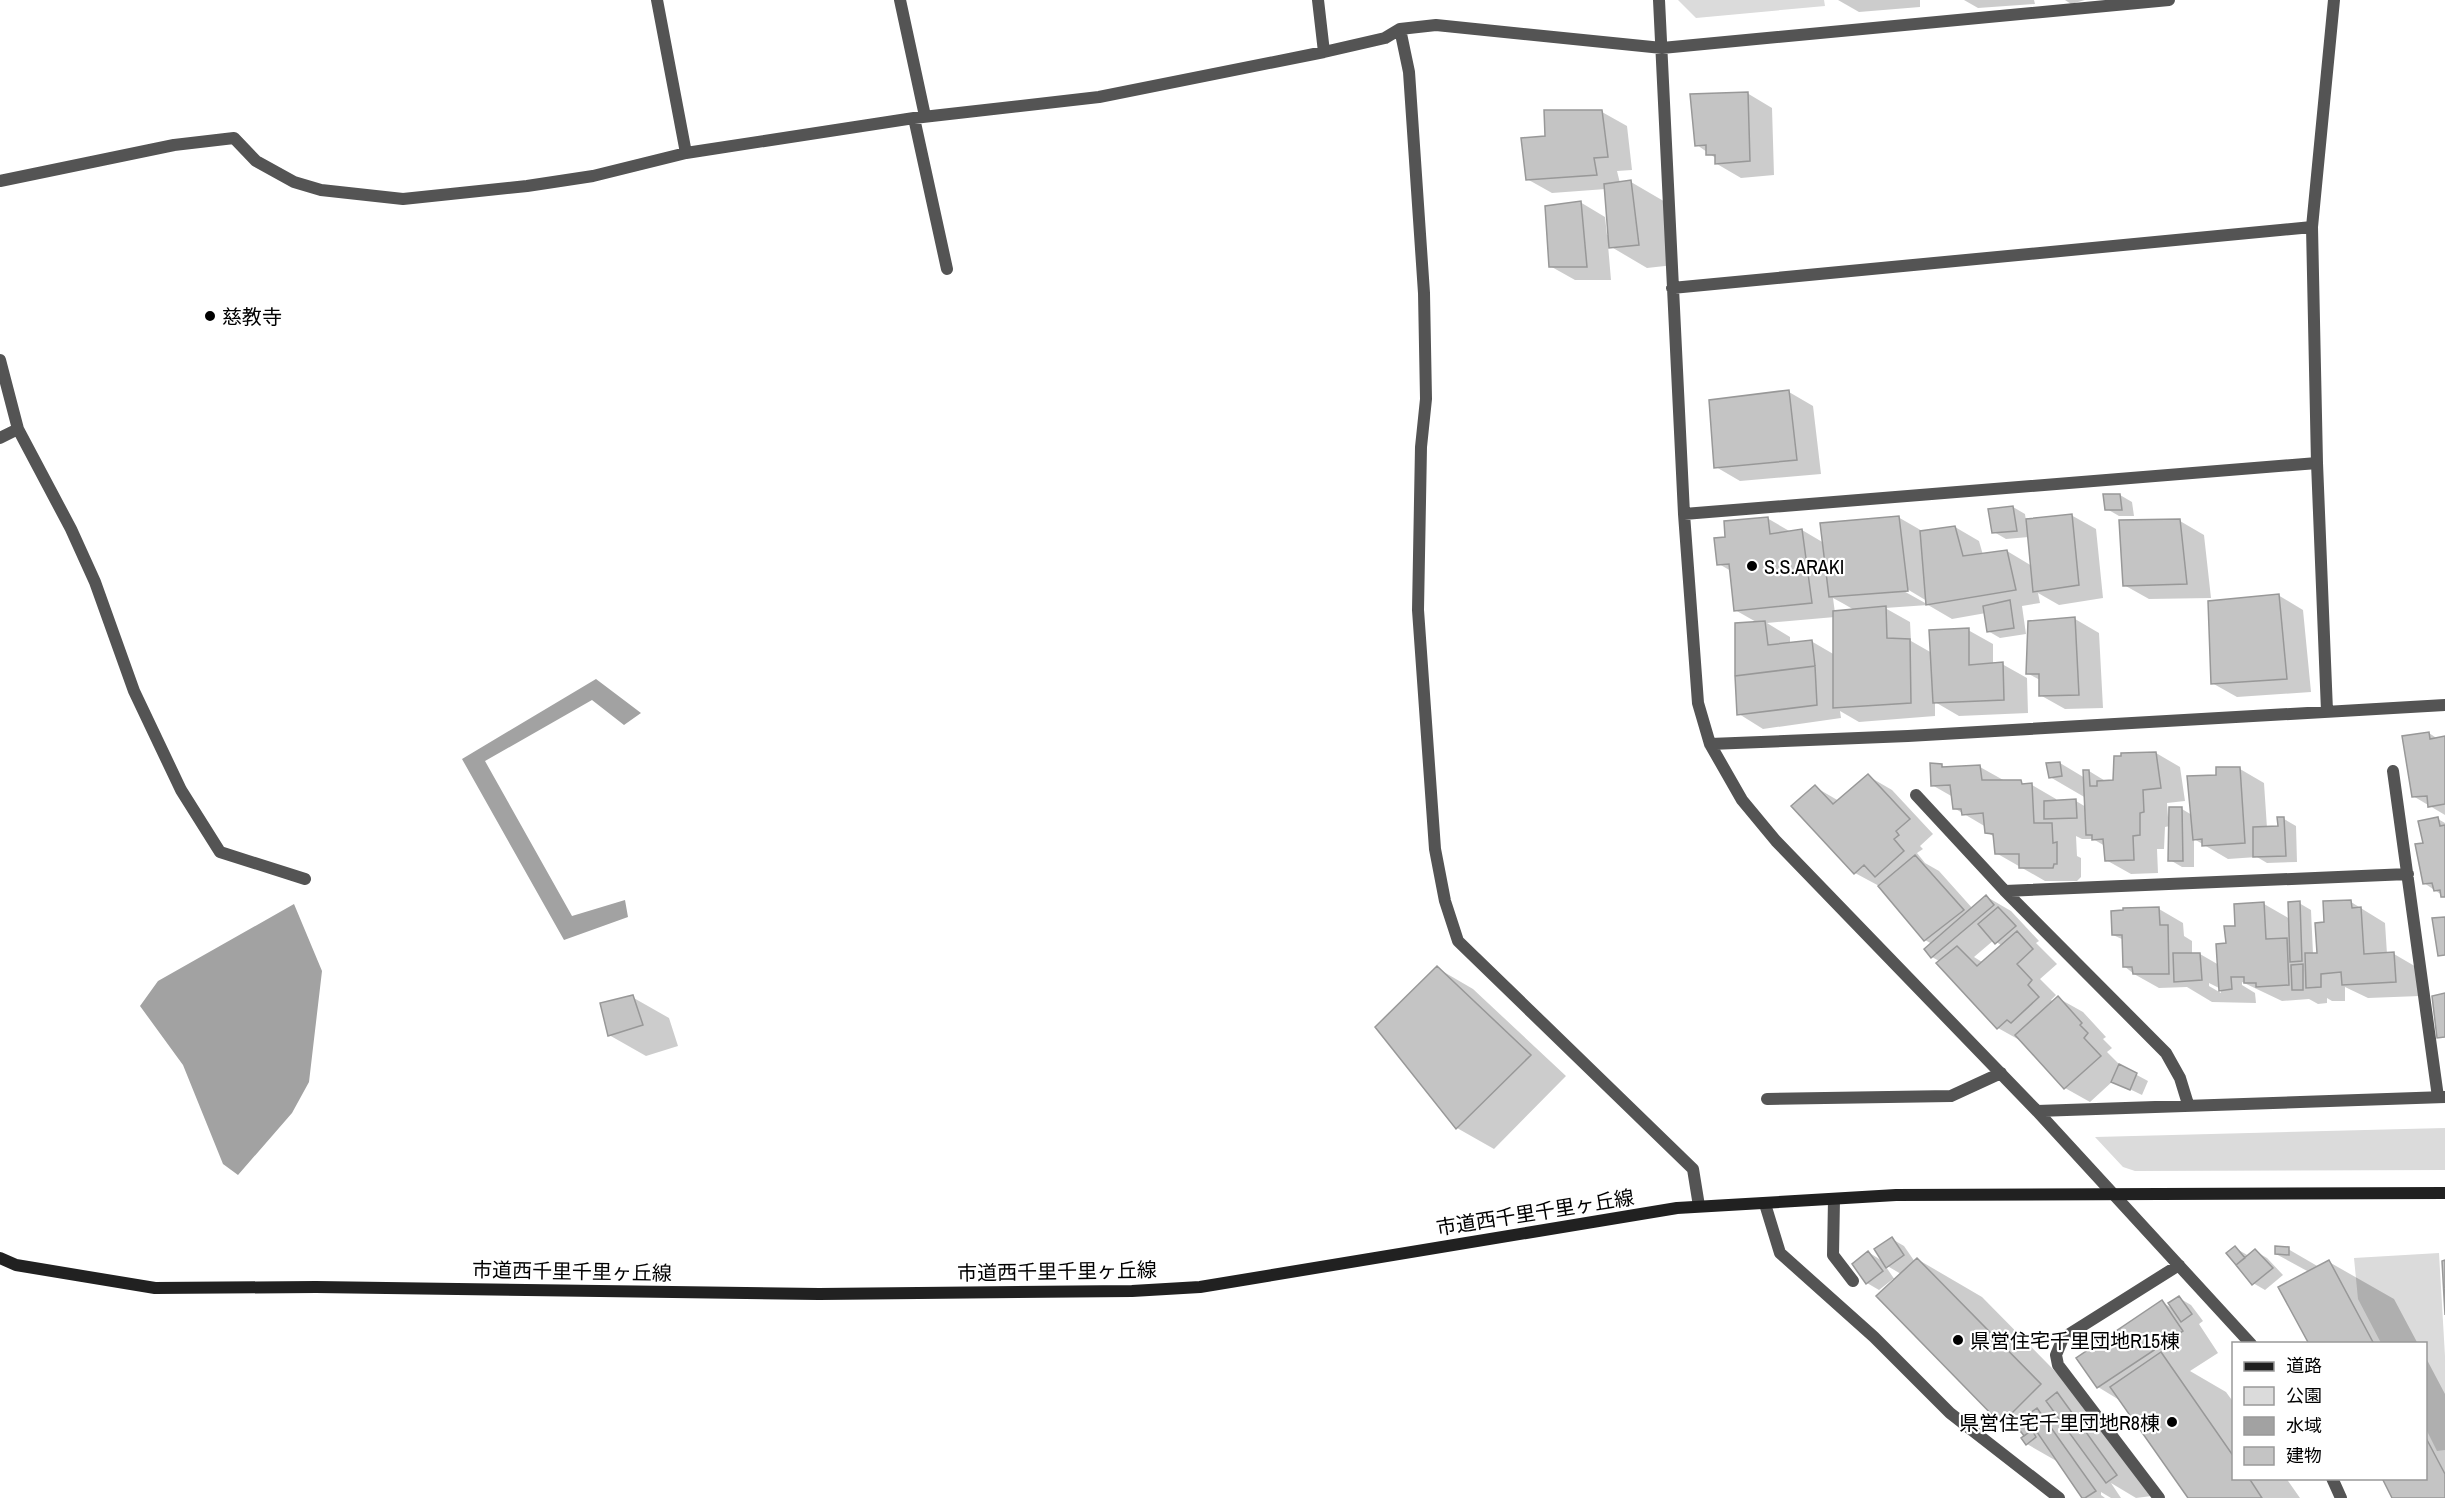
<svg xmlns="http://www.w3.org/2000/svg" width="2445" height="1498" font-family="'Archivo Narrow','Noto Sans JP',sans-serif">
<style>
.green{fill:#dbdbdb}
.water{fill:#a2a2a2}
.shadow{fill:#0003;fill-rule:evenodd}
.building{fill:#c4c4c4;stroke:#989898;stroke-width:1.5}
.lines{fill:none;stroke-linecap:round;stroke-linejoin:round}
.lane{stroke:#545454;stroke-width:12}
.street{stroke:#545454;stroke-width:12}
.secondary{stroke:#212121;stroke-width:12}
.poi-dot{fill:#000;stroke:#fff;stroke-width:2}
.labels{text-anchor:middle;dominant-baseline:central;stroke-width:4.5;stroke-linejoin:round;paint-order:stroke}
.poi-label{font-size:20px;fill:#000;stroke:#fff;text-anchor:start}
.street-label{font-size:20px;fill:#000;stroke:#fff}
</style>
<rect width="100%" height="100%" fill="#fff"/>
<!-- green -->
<path class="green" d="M1678,0H1824L1825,6L1696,18Z
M2445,1128V1170L2135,1171L2123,1167L2095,1137Z
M2439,1253L2445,1356V1450L2437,1451L2426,1429V1344L2381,1343L2358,1299L2354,1258Z"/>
<!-- water -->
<path class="water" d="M596,679L641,713L624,725L592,700L485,761L572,916L625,900L628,917L564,940L462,759Z
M294,904L322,971L309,1082L292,1113L238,1175L223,1164L183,1065L140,1006L158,981Z"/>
<!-- shadow -->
<path class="shadow" d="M1838,0H1920V7L1859,12Z
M1964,0H2034L2035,4L1978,8Z
M2065,0H2085L2071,4Z
M1747,93L1772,108L1774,175L1741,178L1717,164V159L1697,145Z
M1602,112L1627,126L1632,170L1617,171L1620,183L1631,182L1667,203L1674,265L1647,268L1608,245L1611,280H1575L1550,266L1580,202L1605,217L1607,235H1610L1606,189L1552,193L1527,179L1547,137Z
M1789,392L1813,406L1821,474L1740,481L1716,467Z
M2120,495L2132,502L2134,516H2119L2107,509Z
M2013,507L2025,514L2026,521L2071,515L2096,529L2103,598L2059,605L2038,593L2040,603L2022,606L2026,634L2000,638L1988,631L1986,613L1952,619L1928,605L1885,608L1910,622L1911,641L1932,653L1968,630L1993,644V664H2002L2027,678L2028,713L1959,716L1935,702V716L1859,722L1840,711L1841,718L1763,729L1739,714L1758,623L1735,610L1731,571L1719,564L1727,539L1767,518L1791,532L1802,530L1824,543L1898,517L1924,532L1955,527L1979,541L1983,555L2007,551L2032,566L2029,537L2006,539L1994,532ZM1902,586L1927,601V604L1900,589ZM1833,598L1844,604L1856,611L1835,613ZM1835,617V655L1811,641L1790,644V637L1767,623Z
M2180,521L2204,535L2211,598L2149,599L2124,585Z
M2278,595L2303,610L2311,692L2237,697L2212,683Z
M2075,619L2099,633L2103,708L2065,709L2040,695V680L2027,673Z
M2429,733L2438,739L2445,737V815L2413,796Z
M2156,753L2180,767L2185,801L2167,803L2168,817L2182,809L2192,815L2218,777L2240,769L2264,783L2267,828H2280L2284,819L2296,826L2297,862L2267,863L2257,857L2228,859L2194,839V867H2182L2170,860V826L2165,827L2164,849H2157L2158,873L2131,874L2106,860L2105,846L2093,839H2082L2076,836L2077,856L2081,858V877L2077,881H2045L1996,853L1995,837L1986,832V827L1954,808L1953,797L1932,785L1941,765L1946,768L1980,767L2005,781L2032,785L2056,799L2057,802L2076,801L2086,807V798L2050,777L2060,763L2085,778L2089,771L2107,782L2115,781Z
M1868,776L1892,790L1933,834L1920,846L1923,849L1917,853L1925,863L1939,871L1973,909L1987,897L2011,911L2039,941L2036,943L2057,964L2040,979L2056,995L2051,1000L2053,1002L2058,998L2083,1012L2106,1037L2103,1039L2112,1048L2107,1052L2122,1067L2148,1081L2142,1095L2113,1081L2090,1102L2065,1088L2023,1042L1998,1028L1941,962L1932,957L1926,949L1932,944L1925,940L1881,887L1855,873L1815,787L1839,801ZM1994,940L2002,946L1982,962L1974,957Z
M2438,819L2445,823V897L2424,883L2425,845Z
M2351,902L2385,923L2387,954H2394L2418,968L2420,996L2368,998L2345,987V1001H2332L2327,998V1003L2318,1004L2309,999L2282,1001L2242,982V985L2255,993L2256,1003L2212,1002L2187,987L2159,988L2134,974L2124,966V940L2113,935L2159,909L2183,923L2184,936L2192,941V954H2200L2219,965L2236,928L2264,904L2290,919L2299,903L2311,910L2313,954H2319L2326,923ZM2209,983L2221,989V993L2209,986Z
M1437,968L1473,989L1566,1076L1494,1149L1457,1128L1377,1027Z
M632,997L669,1018L678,1046L646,1056L609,1035Z
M1892,1239L1904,1246L1915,1262L1917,1259L1982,1297L2105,1422L2152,1496L2136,1498L2111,1483L2121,1498H2111L2101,1492V1495L2105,1498H2084L2060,1463L2027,1444L2026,1436L2002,1422L1893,1279L1879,1290L1867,1283L1868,1252L1884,1262ZM1884,1264L1901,1274L1895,1280Z
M2235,1248L2249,1256L2255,1251L2267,1258L2283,1275L2265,1290L2253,1283Z
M2288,1249L2319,1267L2329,1262L2394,1299L2418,1344H2310L2309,1272L2276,1254Z
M2179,1298L2191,1305L2203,1321L2199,1324L2218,1353L2190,1371L2226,1392L2234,1403V1478H2286L2300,1498H2190L2121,1401L2098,1387L2162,1302L2173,1309Z
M2426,1358L2445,1394V1498H2394L2426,1478Z"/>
<!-- building -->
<path class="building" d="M1748,92L1750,161L1715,164V155H1706V145L1695,146L1690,94Z
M1544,110H1602L1608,157L1594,158L1597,175L1526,180L1521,138L1545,136Z
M1631,180L1639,245L1609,248L1604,184Z
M1581,201L1587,267H1549L1545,206Z
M1789,390L1797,460L1714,468L1709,400Z
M2103,494H2120L2122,510H2105Z
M2013,506L2017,531L1992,533L1988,509Z
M2072,514L2079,585L2033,592L2026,519Z
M1899,516L1908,591L1829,597L1820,523Z
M1768,517L1770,534L1802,529L1812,603L1734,611L1729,564L1717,565L1714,538L1725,537L1724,521Z
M2180,519L2187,584L2123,586L2119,520Z
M1955,526L1963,556L2007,550L2016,590L1926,605L1920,531Z
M2279,594L2287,679L2211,684L2208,601Z
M2010,600L2014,628L1987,632L1983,606Z
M1886,606L1887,638L1910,639L1911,703L1833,708V611Z
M2075,617L2079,695L2039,696V674H2026L2028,621Z
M1765,621L1768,645L1812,640L1815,666L1735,676V623Z
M1969,628V665L2003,662L2004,700L1933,703L1929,630Z
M1815,666L1817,705L1737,715L1735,676Z
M2429,732L2430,739L2445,736V804L2428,807L2427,796L2412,797L2402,736Z
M2156,752L2161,788L2143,790L2144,812L2140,813V835L2133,836L2134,860L2105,861L2103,839L2092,840V835H2086L2083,770H2089L2090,786H2097V781L2113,780L2114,756H2121V753Z
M2060,762L2062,776L2049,778L2046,763Z
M1930,763L1942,764V767L1980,765L1982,780H2021L2022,784L2032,783L2034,823H2052L2053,843L2057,842V864H2054L2053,868H2019V854H1995L1993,834L1985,833L1983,813L1962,815L1961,809H1953L1950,785L1931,786Z
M2216,767H2240L2245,843L2202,846V839L2193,840L2187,776L2216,775Z
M1868,774L1910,819L1896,831L1899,835L1894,839L1904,851L1875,877L1864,865L1854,874L1791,806L1815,785L1833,804Z
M2076,799L2077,818L2044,819V801Z
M2169,807H2182L2183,861H2168Z
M2277,817H2284L2286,856L2253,857V827L2278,826Z
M2438,817L2440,826L2445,825V897H2441L2440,890L2434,891L2432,883L2423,884L2415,844L2423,843L2418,821Z
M1915,855L1964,910L1924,941L1878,886Z
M1986,895L1994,905L1931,958L1924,949Z
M2351,900L2352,908L2361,907L2364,954L2394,952L2396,982L2342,985L2341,972L2321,974V987L2306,988L2305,953H2317L2315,923L2324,922L2323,901Z
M2300,901L2302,961L2290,962L2288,902Z
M2264,902L2266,939L2287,938L2289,985L2256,987V983H2244V977H2231L2232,989L2219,991L2216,944L2226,943L2224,926H2235L2234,904Z
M1998,907L2016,926L1995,944L1978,924Z
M2159,907L2160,925H2168L2169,974H2133L2132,967H2123L2122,935H2112L2111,911L2123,910V908Z
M2445,917V955L2438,956L2432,918Z
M2017,931L2033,949L2017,964L2032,980L2028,985L2039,997L2011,1023L2007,1020L1997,1029L1936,963L1957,946L1977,966Z
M2173,953H2200L2202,980L2174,982Z
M2303,964V990H2292L2291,965Z
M1437,966L1531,1055L1456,1129L1375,1027Z
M2445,993V1037L2437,1038L2432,996Z
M633,995L643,1025L608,1036L600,1003Z
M2058,996L2082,1023L2080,1025L2088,1033L2084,1038L2101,1056L2064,1089L2015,1035Z
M2119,1064L2137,1073L2130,1090L2111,1082Z
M1892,1237L1904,1255L1886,1268L1874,1249Z
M2235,1246L2245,1258L2236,1265L2226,1253Z
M2275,1246L2289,1247V1255L2275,1254Z
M2255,1249L2273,1268L2252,1285L2236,1265Z
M1868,1251L1883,1271L1866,1284L1852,1264Z
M1917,1258L2041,1384L2001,1424L1876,1296Z
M2329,1260L2374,1344H2309L2278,1287Z
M2445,1260V1315L2442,1261Z
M2179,1296L2192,1314L2181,1322L2168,1303Z
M2162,1300L2183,1331L2097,1388L2076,1358Z
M2161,1352L2234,1457V1478H2249L2262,1498H2188L2110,1387Z
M2057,1392L2117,1475L2106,1483L2046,1401Z
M2037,1408L2096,1491L2085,1498H2082L2026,1416Z
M2024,1420L2032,1430L2024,1436L2016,1425Z
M2032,1430L2036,1437L2026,1445L2021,1438Z
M2426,1438L2445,1474V1498H2392L2382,1478H2426Z"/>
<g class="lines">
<!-- lane -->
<path class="lane" d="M1834,1199L1833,1255L1853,1281"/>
<!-- street -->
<path class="street" d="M657,0L686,153
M900,0L925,116
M1318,0L1324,52
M1659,0L1684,514L1698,703L1710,744L1742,800L1776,841L2037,1111L2251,1344
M1400,29L1409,72L1424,293L1426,399L1421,447L1418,610L1435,849L1445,901L1458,941L1693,1169L1699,1206
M914,118L947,269
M0,181L174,145L234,138L256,161L294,182L321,190L403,199L527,186L593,176L686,153L914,118L1099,97L1324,52L1385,38L1400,29L1436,25L1662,48L2169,0
M1672,288L2312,227
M0,360L18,429L71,529L95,582L134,691L181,790L220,852L305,879
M0,438L18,429
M1684,514L2317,463
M2327,711L2317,463L2312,227L2334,0
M1710,744L1908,736L2445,705
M2393,771L2438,1097
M1916,795L2005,891L2166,1053L2180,1078L2188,1104
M2005,891L2408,874
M1767,1099L1951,1096L2001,1073
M2037,1111L2445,1097
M1765,1204L1780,1253L1874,1337L1950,1413L2059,1498
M2332,1478L2341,1498
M2159,1498L2058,1365L2056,1355L2063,1338L2179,1265"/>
<!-- secondary -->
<path class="secondary" d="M0,1258L16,1265L155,1288L316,1287L819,1294L1132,1291L1200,1287L1677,1208L1896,1195L2445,1193"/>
</g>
<!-- markers -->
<g class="poi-dot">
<circle cx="210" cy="316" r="6"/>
<circle cx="1752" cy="566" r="6"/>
<circle cx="1958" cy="1340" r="6"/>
<circle cx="2172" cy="1422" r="6"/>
</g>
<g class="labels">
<!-- poi labels -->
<g class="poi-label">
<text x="222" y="316">慈教寺</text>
<text x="1764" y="566">S.S.ARAKI</text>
<text x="1970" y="1340">県営住宅千里団地R15棟</text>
<text x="2160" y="1422" text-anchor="end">県営住宅千里団地R8棟</text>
</g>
<!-- street labels -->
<g class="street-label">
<text transform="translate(1535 1212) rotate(-9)">市道西千里千里ヶ丘線</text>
<text transform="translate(572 1271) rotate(1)">市道西千里千里ヶ丘線</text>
<text transform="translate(1057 1271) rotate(-1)">市道西千里千里ヶ丘線</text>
</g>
</g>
<!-- legend -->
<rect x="2232" y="1342" width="195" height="138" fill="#ffffff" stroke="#999999" stroke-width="1.5"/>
<rect x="2244" y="1362" width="30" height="9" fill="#212121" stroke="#999999" stroke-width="1.5"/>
<text x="2286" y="1372" font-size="18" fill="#000000">道路</text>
<rect x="2244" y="1387" width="30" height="18" fill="#dbdbdb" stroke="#999999" stroke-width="1.5"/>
<text x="2286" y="1402" font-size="18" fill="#000000">公園</text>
<rect x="2244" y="1417" width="30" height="18" fill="#a2a2a2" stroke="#999999" stroke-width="1.5"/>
<text x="2286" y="1432" font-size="18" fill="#000000">水域</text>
<rect x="2244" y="1447" width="30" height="18" fill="#c4c4c4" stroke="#999999" stroke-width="1.5"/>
<text x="2286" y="1462" font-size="18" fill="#000000">建物</text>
</svg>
